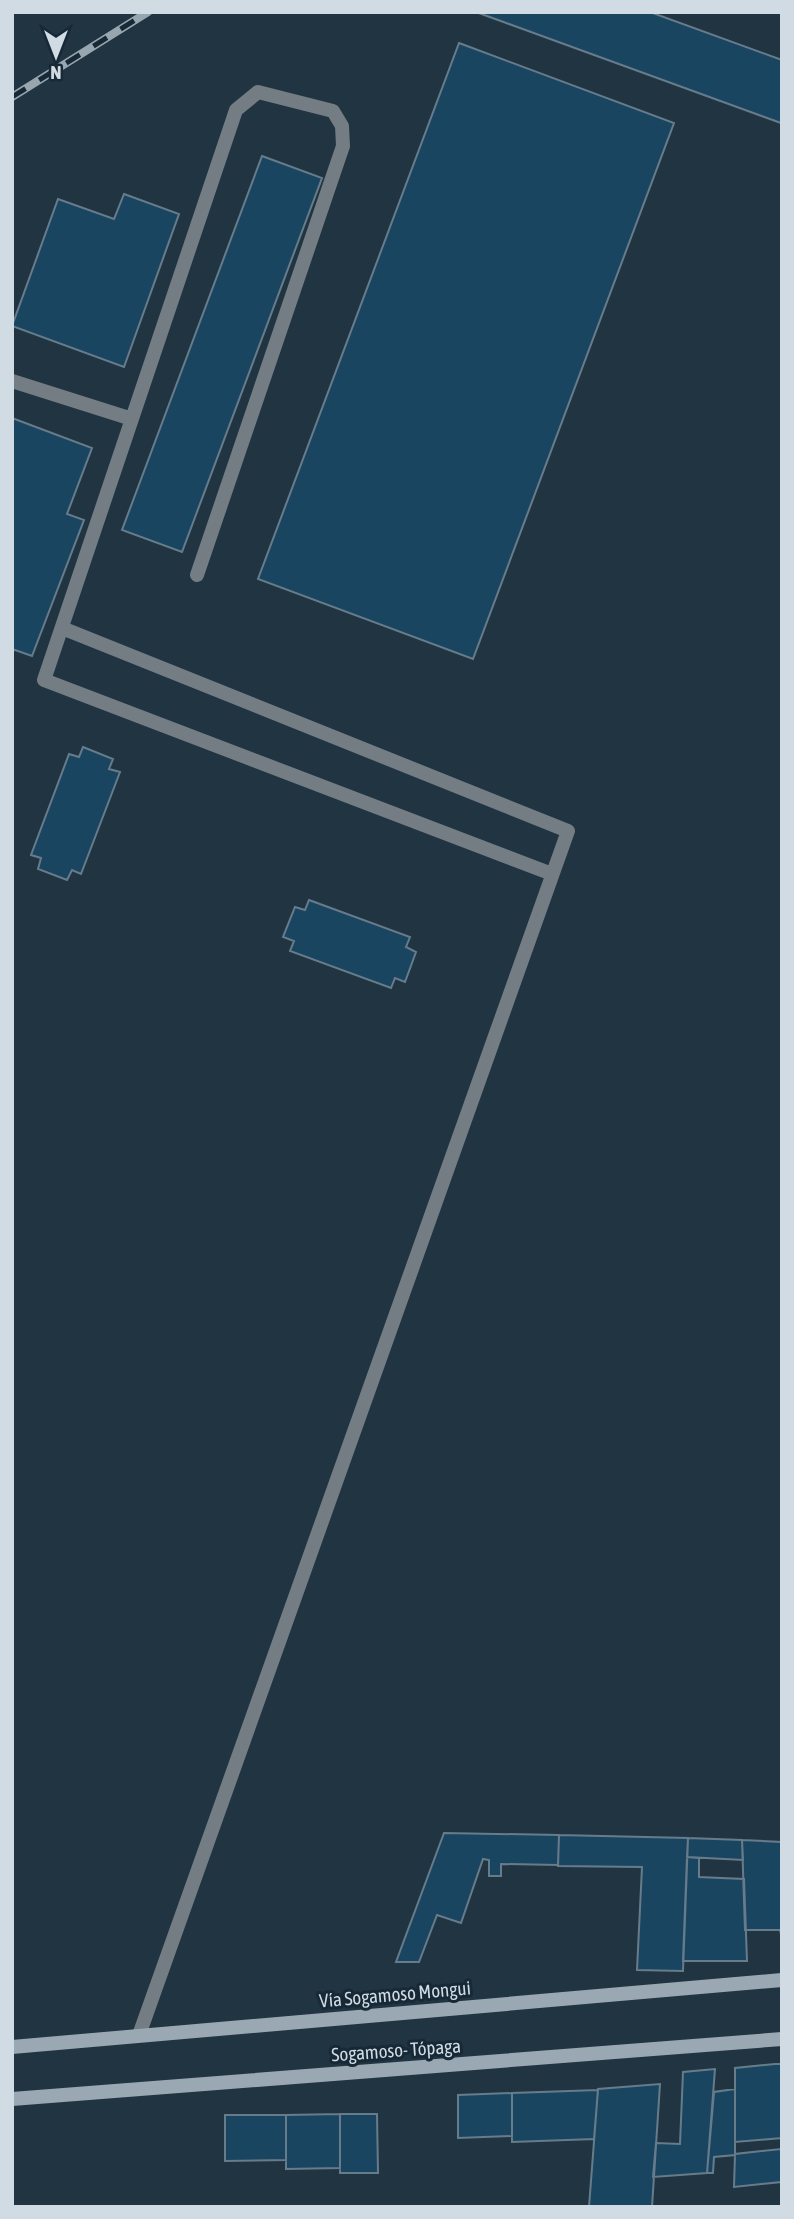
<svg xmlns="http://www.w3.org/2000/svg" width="794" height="2219" font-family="'Asap Condensed',sans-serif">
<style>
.building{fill:#1a4561;stroke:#677c8b;stroke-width:2}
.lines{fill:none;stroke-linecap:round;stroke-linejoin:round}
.service{stroke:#747d84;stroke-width:14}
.secondary{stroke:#99a8b3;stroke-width:14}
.rail-casing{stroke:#98a6af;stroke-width:8}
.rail{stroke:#172936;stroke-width:5;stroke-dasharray:16;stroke-linecap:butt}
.labels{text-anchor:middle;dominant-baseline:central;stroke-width:6;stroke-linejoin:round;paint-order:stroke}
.street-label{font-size:19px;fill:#d0dbe3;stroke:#172936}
</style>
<rect width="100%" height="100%" fill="#213441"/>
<!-- building -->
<path class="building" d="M476,12H650L782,60L781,123Z
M459,43L674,123L473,659L258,579Z
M262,156L322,178L182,552L122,530Z
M124,194L179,214L124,367L12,326L58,199L114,219Z
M12,418L92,448L67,514L84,520L32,656L12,649Z
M83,747L113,759L109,769L120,772L81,874L72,870L67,880L38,869L41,858L31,855L69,754L79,757Z
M309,900L410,937L406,947L416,952L405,982L395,978L391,988L290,951L294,941L283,937L295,907L305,910Z
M444,1833L559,1835L558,1865L501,1864V1876H489V1860L483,1859L461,1923L437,1915L419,1962H396Z
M559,1835L688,1838L683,1971L637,1970L642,1867L558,1866Z
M688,1838L742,1840L743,1860L687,1857Z
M742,1840L782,1842V1938L780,1930H745Z
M687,1857L699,1858V1877L744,1879L747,1961H683Z
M775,2064H782V2138L735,2142V2068Z
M715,2069L707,2173L653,2177L656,2143L680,2144L683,2072Z
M660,2084L652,2207H589L598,2089Z
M735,2089V2155L714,2157L713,2173H707L714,2092Z
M598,2090L594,2139L512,2142V2093Z
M512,2093V2136L458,2138V2095Z
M340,2114H377L378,2173H340Z
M340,2114V2168L286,2169V2115Z
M225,2115H286V2160L225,2161Z
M781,2149V2182L734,2187L735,2154Z"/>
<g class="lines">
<!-- service -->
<path class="service" d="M12,381L132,419
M197,575L343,146L342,126L333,111L258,92L236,110L44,680L552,874
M62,628L568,831L139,2035"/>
<!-- secondary -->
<path class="secondary" d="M12,2047L782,1980
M12,2099L782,2039"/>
<!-- rail casing -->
<g class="rail-casing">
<path id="rail" d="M12,97L148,12"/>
</g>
<!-- rail -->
<use href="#rail" class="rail"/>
</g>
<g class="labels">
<!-- street labels -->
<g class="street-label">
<text transform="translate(395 1994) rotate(-5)">Vía Sogamoso Mongui</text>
<text transform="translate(396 2050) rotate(-4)">Sogamoso- Tópaga</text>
</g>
</g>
<!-- border -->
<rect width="794" height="2219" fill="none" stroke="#d0dbe3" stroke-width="28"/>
<!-- north arrow -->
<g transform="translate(56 56) rotate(180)" stroke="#172936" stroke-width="5" paint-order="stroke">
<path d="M0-5L12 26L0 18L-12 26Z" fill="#d0dbe3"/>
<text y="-10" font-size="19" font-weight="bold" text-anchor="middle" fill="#d0dbe3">N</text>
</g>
</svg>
